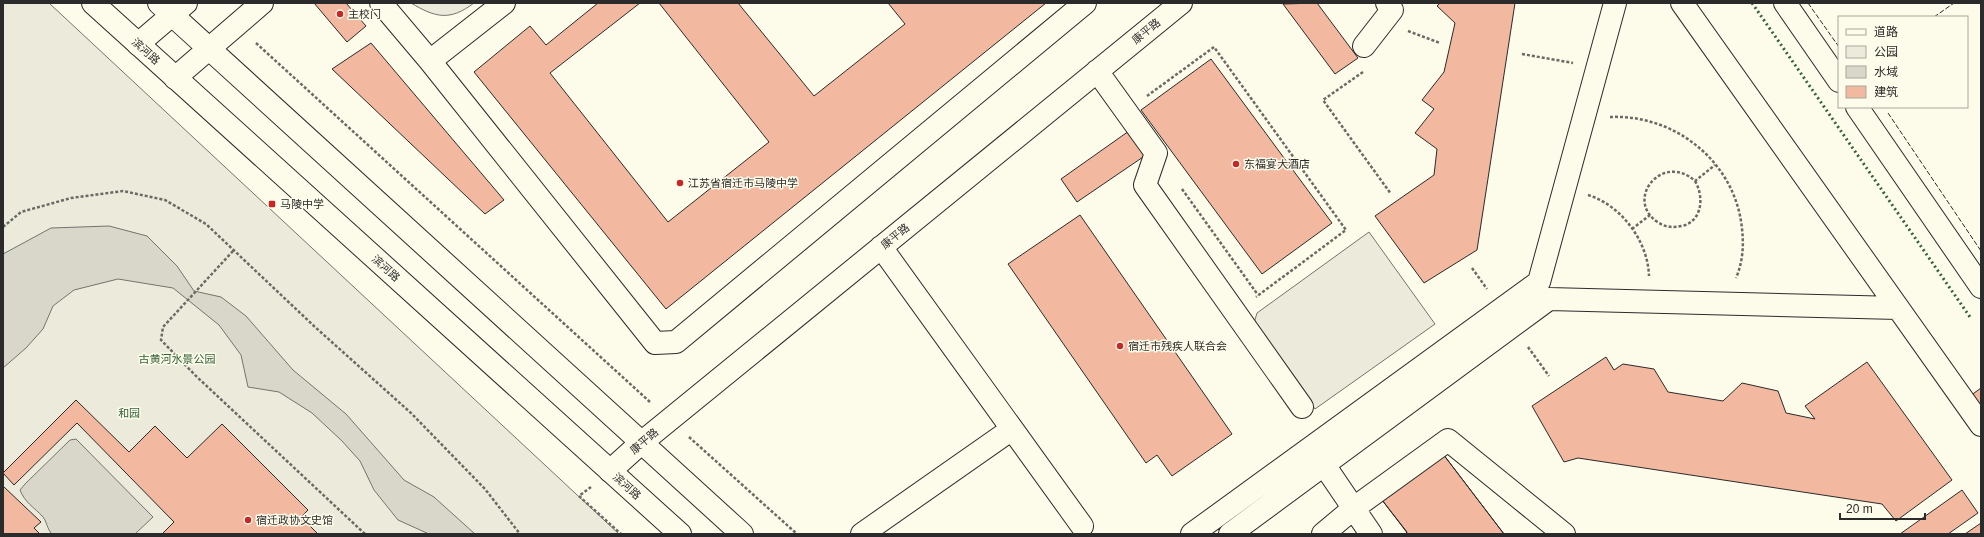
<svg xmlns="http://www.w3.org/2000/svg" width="1984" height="537" font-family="Arial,'Noto Sans SC',sans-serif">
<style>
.green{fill:#ecebdb;stroke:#74746e}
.water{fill:#d8d7c9;stroke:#74746e}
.building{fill:#f2b8a0;stroke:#2b2b2b}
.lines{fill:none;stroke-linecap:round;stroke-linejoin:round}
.minor-casing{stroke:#2b2b2b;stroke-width:24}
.major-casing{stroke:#2b2b2b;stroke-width:24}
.path{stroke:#6a6964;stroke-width:2.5;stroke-dasharray:3 2;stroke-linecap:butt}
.minor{stroke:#fdfbea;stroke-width:22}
.major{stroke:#fdfbea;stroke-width:22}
.hedge{stroke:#34623c;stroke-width:3;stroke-dasharray:2 3;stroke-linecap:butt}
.fence{stroke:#2b2b2b;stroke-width:1;stroke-dasharray:5 2;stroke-linecap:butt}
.poi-dot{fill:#c62828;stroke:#fdfbea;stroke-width:1.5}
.labels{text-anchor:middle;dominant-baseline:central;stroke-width:3;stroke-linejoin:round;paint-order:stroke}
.poi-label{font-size:11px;fill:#2b2b2b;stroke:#fdfbea;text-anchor:start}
.street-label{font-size:11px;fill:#2b2b2b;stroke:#fdfbea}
.park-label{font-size:11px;fill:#34623c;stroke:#fdfbea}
</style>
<rect width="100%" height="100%" fill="#fdfbea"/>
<!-- green -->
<path class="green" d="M3,3H49L619,534H3Z
M411,3H474C450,21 436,18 411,3Z
M1369,232L1435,324L1315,409L1254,323L1257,313Z"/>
<!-- water -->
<path class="water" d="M109,226L147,236L177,266L194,291L221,297L246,316L293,370L346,414L404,480L434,497L475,534H429L398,520L374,490L360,461L342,441L312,413L279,392L248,387L241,355L219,325L173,288L118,279L74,290L53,306L43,329L26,348L3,368V254L51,228Z
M76,439L153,517L135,534H52C47,529 47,522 43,517C34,507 25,503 20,490L25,484L70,440Z"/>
<!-- building -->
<path class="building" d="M314,3H346L366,26L347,42Z
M598,3H640L550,73L668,222L769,142L659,3H738L814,96L905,24L888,3H1046L666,309L474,72L530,26L546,45Z
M1317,3L1358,58L1335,74L1283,4Z
M1440,3H1515L1477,250L1424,283L1375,216L1434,175L1437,149L1415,133L1434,109L1422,100L1444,72L1455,23L1437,6Z
M371,43L504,200L485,214L332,69Z
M1211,59L1332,223L1262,274L1141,110Z
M1129,131L1146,155L1077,202L1061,179Z
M1080,215L1232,434L1172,476L1157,455L1146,463L1008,264Z
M1606,357L1614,370L1623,364L1654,369L1668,392L1723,401L1742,383L1778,391L1786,413L1815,419L1805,406L1867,362L1952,480L1896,521L1882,504L1578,458L1564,462L1532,406Z
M1981,388V411L1970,396Z
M76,400L129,452L155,426L187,458L222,424L308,510L301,517L318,534H162L174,522L77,423L14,485L3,473Z
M1443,454L1504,534H1405L1407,532L1382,500Z
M1443,454L1504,534H1408L1382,500Z
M3,486L41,522L34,528L40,534H3Z
M1962,490L1978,513L1948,534H1900Z
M1981,523V534H1965Z"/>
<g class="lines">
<!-- minor casing -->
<g class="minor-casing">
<path id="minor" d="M381,3L430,61L504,3
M1682,3L1981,425
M1785,3L1839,81
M138,44L186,3
M1364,46L1392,10L1387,3
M430,61L655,343L676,342L1085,3
M1097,71L1156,153L1145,185L1302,407
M175,78L262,3
M1857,107L1981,287
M881,247L1082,526
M1316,453L1371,534
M610,471L641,443L1181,3
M862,534L1012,429
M1192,534L1539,282L1615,3
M1230,534L1549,299L1898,308
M1323,534L1354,508L1448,440L1564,534"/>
</g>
<!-- major casing -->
<g class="major-casing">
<path id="major" d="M93,3L680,534
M159,3L742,534"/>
</g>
<!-- path -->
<path class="path" d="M1408,31L1440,43
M256,43L650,402
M1522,54L1573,63
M1363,72L1323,100L1391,194
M1147,96L1214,47L1346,230L1256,297
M1610,117C1673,114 1731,159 1741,221C1744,241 1744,259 1736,278
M1695,181C1704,196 1703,221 1682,226C1672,228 1664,227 1656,221C1625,198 1663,152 1695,181L1715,165
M1182,189L1258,295
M1588,195C1621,205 1648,241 1649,276
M3,227L21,212L71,198L123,191L165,200L206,224L315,327L411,413L485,489L520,534
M1632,229L1650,215
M233,251L163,327L161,340L197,377L365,534
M1472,268L1487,289
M1528,347L1549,376
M689,437L797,534
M591,487L579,496L621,534"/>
<!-- minor -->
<use href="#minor" class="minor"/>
<!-- major -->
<use href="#major" class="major"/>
<!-- hedge -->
<path class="hedge" d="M1752,3L1970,317"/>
<!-- fence -->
<path class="fence" d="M1808,3L1839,47
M1934,17L1954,3
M1888,113L1981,251"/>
</g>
<!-- markers -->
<g class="poi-dot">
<circle cx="340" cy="14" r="4"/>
<circle cx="1236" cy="164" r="4"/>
<circle cx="680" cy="183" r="4"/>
<rect x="268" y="200" width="8" height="8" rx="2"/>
<circle cx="1120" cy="346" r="4"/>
<circle cx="248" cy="520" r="4"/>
</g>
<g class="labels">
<!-- poi labels -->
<g class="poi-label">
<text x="348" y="14">主校门</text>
<text x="1244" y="164">东福宴大酒店</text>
<text x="688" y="183">江苏省宿迁市马陵中学</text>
<text x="280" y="204">马陵中学</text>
<text x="1128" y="346">宿迁市残疾人联合会</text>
<text x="256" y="520">宿迁政协文史馆</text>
</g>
<!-- street labels -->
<g class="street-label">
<text transform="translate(1146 31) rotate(-39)">康平路</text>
<text transform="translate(146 51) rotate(42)">滨河路</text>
<text transform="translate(895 236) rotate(-39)">康平路</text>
<text transform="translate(386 268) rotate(42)">滨河路</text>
<text transform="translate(644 441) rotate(-40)">康平路</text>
<text transform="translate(627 486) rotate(42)">滨河路</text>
</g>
<!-- park labels -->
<g class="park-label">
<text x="177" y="359">古黄河水景公园</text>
<text x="129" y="413">和园</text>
</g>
</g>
<!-- border -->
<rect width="1984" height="537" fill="none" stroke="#2b2b2b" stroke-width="8"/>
<!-- legend -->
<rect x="1838" y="16" width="130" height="92" fill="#fdfbea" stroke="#a9a89e"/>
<rect x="1846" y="29" width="20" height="6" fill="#fdfbea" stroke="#a9a89e"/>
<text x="1874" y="36" font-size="12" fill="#2b2b2b">道路</text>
<rect x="1846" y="46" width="20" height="12" fill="#ecebdb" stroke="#a9a89e"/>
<text x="1874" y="56" font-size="12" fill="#2b2b2b">公园</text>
<rect x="1846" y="66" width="20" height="12" fill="#d8d7c9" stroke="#a9a89e"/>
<text x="1874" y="76" font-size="12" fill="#2b2b2b">水域</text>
<rect x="1846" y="86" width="20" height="12" fill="#f2b8a0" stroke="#a9a89e"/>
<text x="1874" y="96" font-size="12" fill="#2b2b2b">建筑</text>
<!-- scale -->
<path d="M1840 513v6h85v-6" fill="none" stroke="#2b2b2b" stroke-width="2"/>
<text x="1846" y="513" font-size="12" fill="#2b2b2b" stroke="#fdfbea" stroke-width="3" paint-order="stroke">20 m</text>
</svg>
